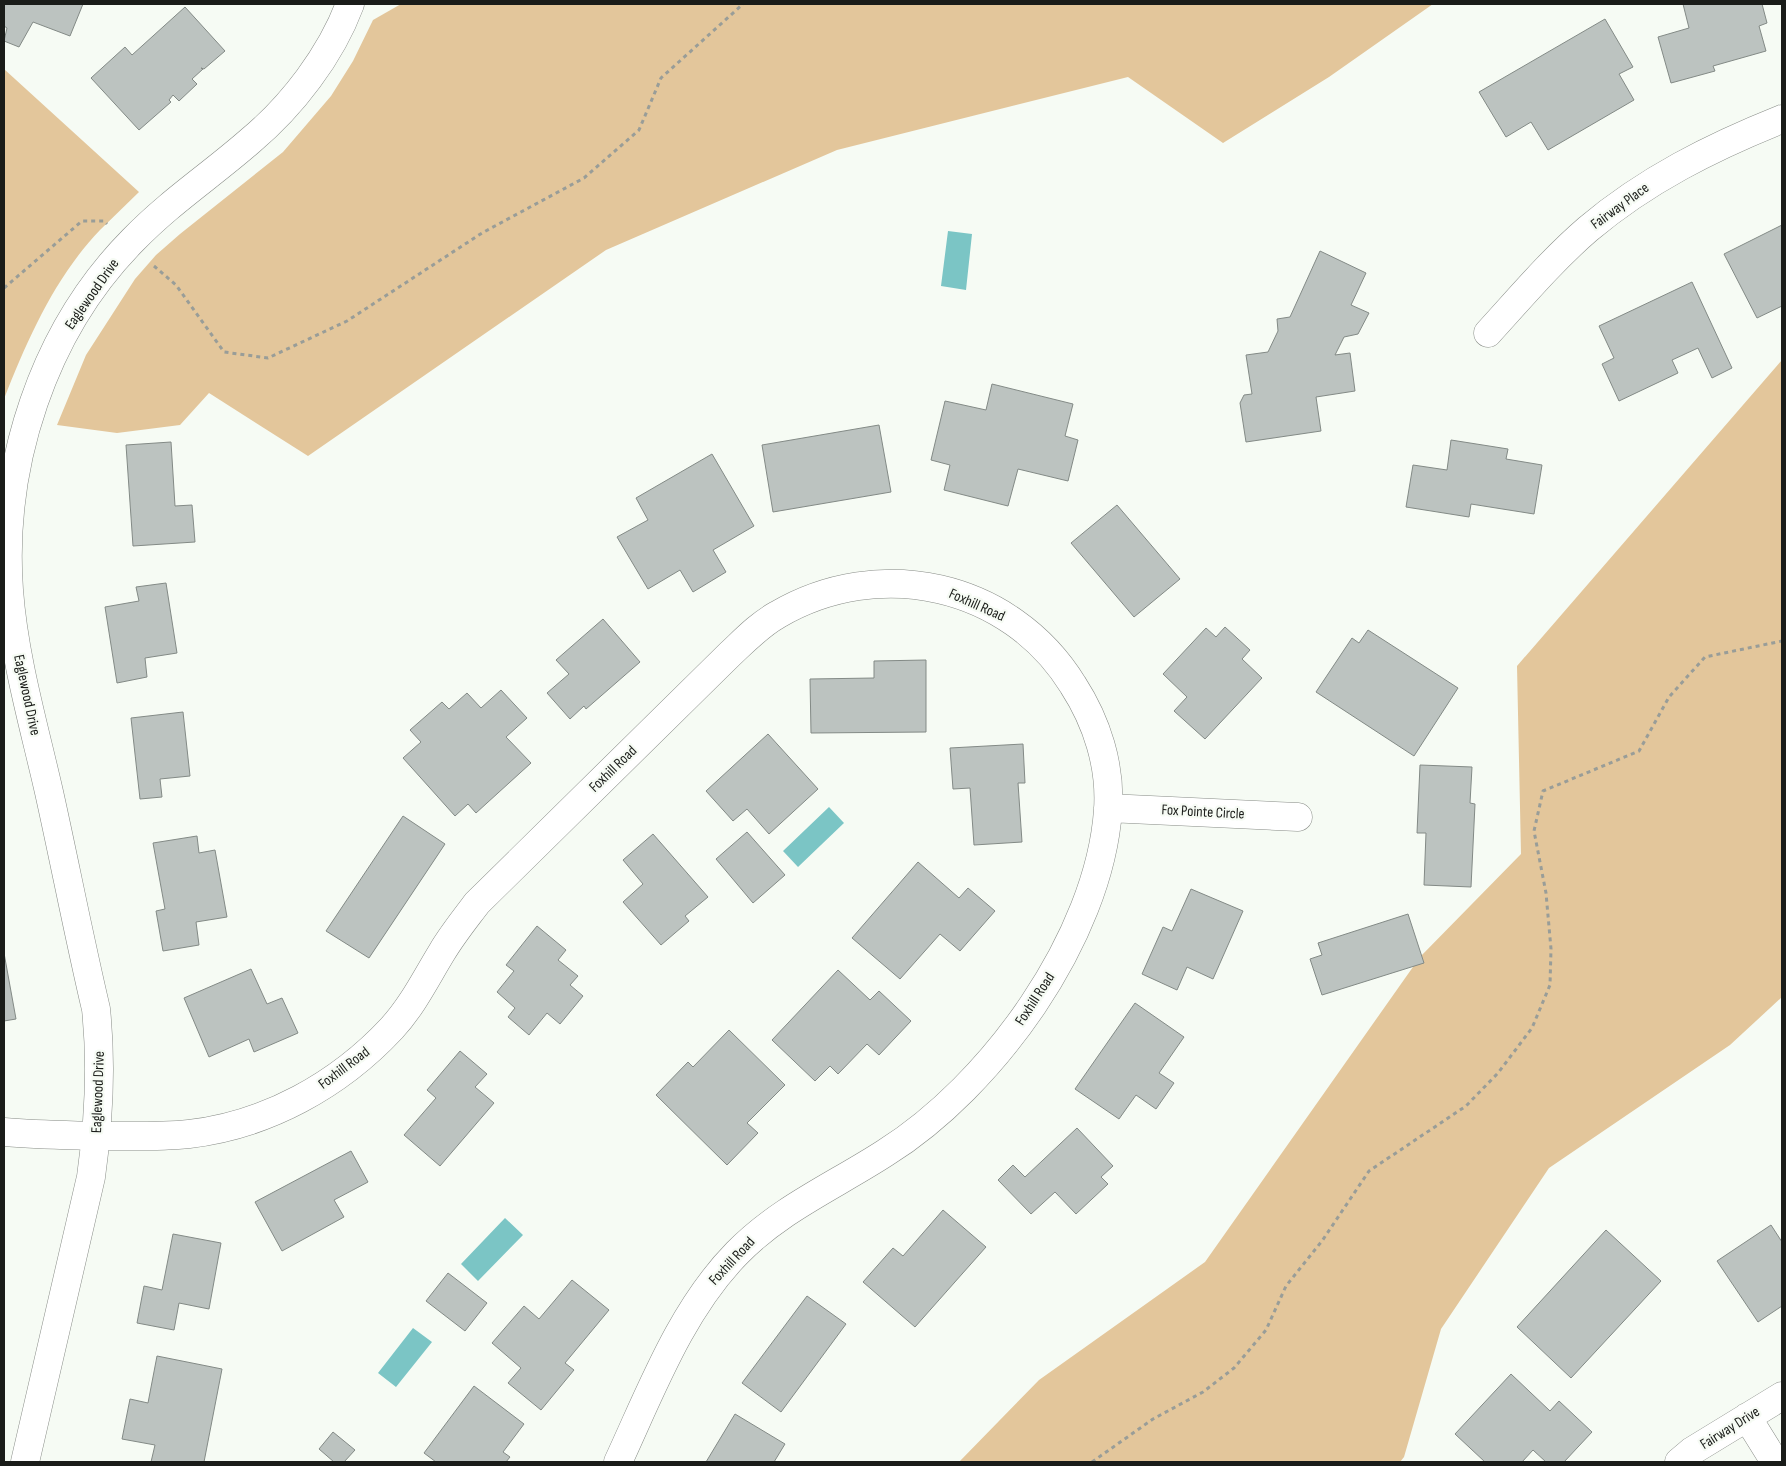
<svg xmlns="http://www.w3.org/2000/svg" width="1786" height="1466" font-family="'Sofia Sans Condensed',sans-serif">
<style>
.green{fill:#e3c69b}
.water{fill:#7bc5c5}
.building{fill:#bcc3c0;stroke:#838a86}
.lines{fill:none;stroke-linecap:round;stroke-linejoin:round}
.street-casing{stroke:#888c87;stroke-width:29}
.secondary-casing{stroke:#888c87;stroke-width:29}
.path{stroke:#999d98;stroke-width:3;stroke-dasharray:4 4;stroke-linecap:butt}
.street{stroke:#fff;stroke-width:28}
.secondary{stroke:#fff;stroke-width:28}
.labels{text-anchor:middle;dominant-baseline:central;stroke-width:4.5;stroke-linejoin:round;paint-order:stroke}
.street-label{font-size:15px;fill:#1a1c19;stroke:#f6fbf4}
</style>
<rect width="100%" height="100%" fill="#f6fbf4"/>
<!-- green -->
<path class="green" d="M401,4H1433L1329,77L1223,143L1128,77L837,150L606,250L308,456L209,393L180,425L117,433L57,425L86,355L135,279L156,255L180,234L283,152L331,96L353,61L373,20Z
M4,69L139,192C126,205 113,217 100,230C55,277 28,338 4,399Z
M1782,360V997L1730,1045L1549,1168L1441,1329L1404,1457L1400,1462H959L1039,1380L1205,1262L1420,957L1521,854L1517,666Z"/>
<!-- water -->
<path class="water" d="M948,231L972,234L966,290L941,286Z
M829,807L844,823L798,867L783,851Z
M505,1218L523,1235L478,1281L461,1264Z
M413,1328L432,1342L396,1387L378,1373Z"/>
<!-- building -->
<path class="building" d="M4,4H83L70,36L33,22L19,47L4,41L7,28L4,26Z
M1683,4H1762L1767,23L1759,26L1766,51L1713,66L1715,71L1671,83L1658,37L1689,28Z
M185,7L225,51L204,69L201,68L203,69L192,79L197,84L179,101L173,95L169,100L171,102L139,130L91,78L125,47L132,55Z
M1605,19L1633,67L1619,74L1634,100L1548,150L1531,122L1506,137L1479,92Z
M1782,225V306L1757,318L1724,254Z
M1320,251L1366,273L1351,305L1369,313L1358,334L1344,337L1335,355L1350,353L1355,391L1316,397L1321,431L1246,442L1240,403L1244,395L1252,394L1246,355L1268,352L1278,331L1277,319L1290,317Z
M1692,282L1732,368L1712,378L1698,348L1672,360L1678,373L1619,401L1602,364L1614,358L1599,326Z
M992,384L1073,404L1065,436L1078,440L1068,481L1018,469L1008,506L944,490L950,465L931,460L945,401L986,410Z
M879,425L891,492L773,512L762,445Z
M1451,440L1508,449L1506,459L1542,465L1534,514L1471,504L1469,517L1406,507L1413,465L1447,470Z
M171,442L175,506L192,505L195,542L133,546L126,445Z
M712,454L754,526L713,550L726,572L693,592L680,570L648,589L617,537L648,520L636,498Z
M1117,505L1180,579L1134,617L1071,543Z
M166,583L177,653L145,658L147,677L117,683L105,607L139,601L136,587Z
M603,619L640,662L586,709L584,706L570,719L547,693L569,674L556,660Z
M1225,627L1250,650L1242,659L1262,678L1205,739L1174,711L1187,697L1163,674L1206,628L1216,637Z
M1368,630L1458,688L1414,756L1316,692L1352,638L1359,643Z
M926,660V732L811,733L810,679L874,678V661Z
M501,690L527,718L506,737L531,763L476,813L468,804L455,816L403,758L421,742L410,730L442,702L449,709L467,693L481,708Z
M183,712L190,776L160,779L162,797L140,799L131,718Z
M768,734L818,789L769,834L747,809L733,821L706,791Z
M1023,744L1025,783H1018L1022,842L974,845L970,788L953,789L950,748Z
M1420,765L1472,767L1470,803L1475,804L1471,887L1424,885L1426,833H1417Z
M403,816L445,844L369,958L326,931Z
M747,832L785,875L753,903L716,859Z
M653,834L708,897L685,916L689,921L661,945L623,902L643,884L623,860Z
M197,836L199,853L215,850L227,917L196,922L199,945L163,951L156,911L165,909L153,843Z
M918,862L959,898L968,888L995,911L960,951L940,934L900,979L852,938Z
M1191,889L1243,911L1213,979L1187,967L1177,990L1142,974L1163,927L1172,931Z
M1408,914L1424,963L1322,995L1310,959L1322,955L1318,943Z
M537,926L566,950L558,960L578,976L570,985L583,996L560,1024L547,1013L529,1035L508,1017L515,1008L497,992L514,971L506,965Z
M4,953L16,1019L4,1021Z
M251,969L267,1004L282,998L298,1033L254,1052L249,1039L209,1057L184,998Z
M838,970L870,1000L879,991L911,1021L879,1055L867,1044L838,1074L830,1066L815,1081L772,1040Z
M1135,1003L1184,1037L1159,1073L1174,1083L1156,1109L1136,1095L1119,1119L1075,1089Z
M729,1030L785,1085L747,1123L758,1133L727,1165L656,1095L688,1062L693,1067Z
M460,1051L487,1074L475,1087L494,1103L440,1166L404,1135L436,1098L427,1090Z
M1077,1128L1113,1166L1101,1177L1108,1184L1076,1214L1055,1192L1031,1214L998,1180L1013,1165L1025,1177Z
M351,1151L368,1182L334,1200L344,1217L282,1251L255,1202Z
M943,1210L986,1247L915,1327L863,1282L893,1248L903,1256Z
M1771,1225L1782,1242V1306L1758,1322L1717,1261Z
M1606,1230L1661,1281L1571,1378L1517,1327Z
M173,1234L221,1243L209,1309L179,1303L174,1330L137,1323L144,1286L162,1290Z
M448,1273L487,1303L465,1331L426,1301Z
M572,1280L609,1310L565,1363L574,1370L541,1410L508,1383L521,1368L492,1343L524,1306L539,1319Z
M807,1296L846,1324L781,1412L742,1383Z
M157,1356L222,1369L204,1462H151L155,1445L122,1439L130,1399L148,1403Z
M1511,1374L1550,1411L1559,1401L1592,1432L1564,1462H1546L1533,1450L1522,1462H1485L1455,1434Z
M474,1386L524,1424L503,1452L510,1457L506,1462H436L424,1453Z
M735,1414L785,1444L774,1462H706Z
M333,1432L355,1450L344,1462H334L319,1449Z"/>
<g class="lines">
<!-- street casing -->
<g class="street-casing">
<path id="street" d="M1488,333C1520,298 1552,260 1588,229C1646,180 1712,147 1782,119
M1108,808L1298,817
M4,1132C37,1135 69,1135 102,1136C131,1136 160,1137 189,1134C267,1125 339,1085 392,1028C413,1005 426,978 442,952C452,935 465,919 477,903L729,655C744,641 759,625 777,615C879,555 1010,583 1073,685C1097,722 1111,766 1108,810C1099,938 992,1086 885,1153C834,1186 780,1209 737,1253C681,1310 651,1391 618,1462
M1747,1417L1775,1462
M1679,1462L1692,1451L1782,1396"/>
</g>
<!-- secondary casing -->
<g class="secondary-casing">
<path id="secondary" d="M25,1462L91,1177C99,1120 102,1066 96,1009C79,937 65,864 49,792C34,726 14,658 9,590C0,465 43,331 133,240C171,201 210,176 250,141C292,106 331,55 350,4"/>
</g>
<!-- path -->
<path class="path" d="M154,266L176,285L224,352L268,358L347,321L482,233L584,178L639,130L661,78L743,4
M4,288L82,221H104L107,224
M1092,1462L1153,1419L1203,1392L1234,1368L1266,1330L1286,1286L1322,1241L1369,1171L1466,1106L1498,1073L1532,1028L1550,985L1551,949L1546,893L1534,831L1543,791L1639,751L1669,697L1705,657L1782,641"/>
<!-- street -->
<use href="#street" class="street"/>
<!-- secondary -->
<use href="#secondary" class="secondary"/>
</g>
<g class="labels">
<!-- street labels -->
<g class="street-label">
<text transform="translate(1620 206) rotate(-36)">Fairway Place</text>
<text transform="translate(92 294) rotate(-55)">Eaglewood Drive</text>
<text transform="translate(977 605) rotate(24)">Foxhill Road</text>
<text transform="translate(27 695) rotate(78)">Eaglewood Drive</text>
<text transform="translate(613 769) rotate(-44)">Foxhill Road</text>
<text transform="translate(1203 812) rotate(3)">Fox Pointe Circle</text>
<text transform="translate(1035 999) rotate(-57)">Foxhill Road</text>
<text transform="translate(344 1068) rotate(-37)">Foxhill Road</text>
<text transform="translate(98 1092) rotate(-88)">Eaglewood Drive</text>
<text transform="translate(732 1261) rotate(-47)">Foxhill Road</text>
<text transform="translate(1730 1428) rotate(-32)">Fairway Drive</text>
</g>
</g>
<!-- border -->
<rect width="1786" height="1466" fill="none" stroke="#1a1c19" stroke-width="10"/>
</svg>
